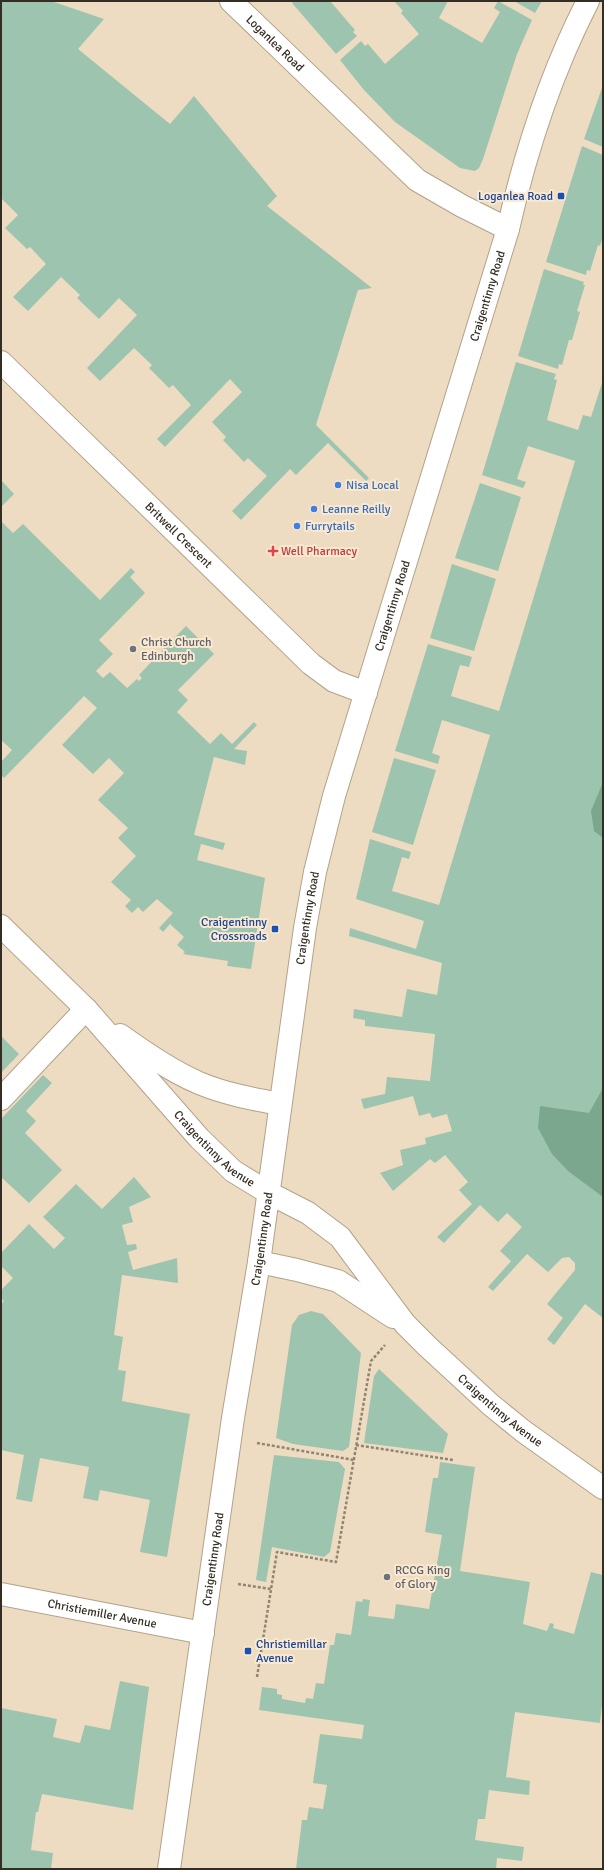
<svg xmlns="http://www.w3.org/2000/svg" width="604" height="1870" font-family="Signika,sans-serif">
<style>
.green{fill:#9dc4ae}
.forest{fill:#7ba78e}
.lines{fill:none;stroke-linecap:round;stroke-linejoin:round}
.minor-casing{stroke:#b2a28a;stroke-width:24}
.tertiary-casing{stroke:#b2a28a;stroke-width:24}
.path{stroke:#908573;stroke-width:2.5;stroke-dasharray:3 2;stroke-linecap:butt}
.minor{stroke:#fff;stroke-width:22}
.tertiary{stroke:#fff;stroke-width:22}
.transit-dot{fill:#1a4fb4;stroke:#fae9cf;stroke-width:1.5}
.shop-dot{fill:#3f7fe0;stroke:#fae9cf;stroke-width:1.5}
.health-dot{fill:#e0444e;stroke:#fae9cf;stroke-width:1.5}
.worship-dot{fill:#6b7280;stroke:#fae9cf;stroke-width:1.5}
.labels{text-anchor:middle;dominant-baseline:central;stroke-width:4;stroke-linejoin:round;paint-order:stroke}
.street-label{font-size:12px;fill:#332d23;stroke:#fae9cf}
.transit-label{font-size:12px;fill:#164399;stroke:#fae9cf;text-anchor:end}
.shop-label{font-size:12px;fill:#366cbe;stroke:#fae9cf;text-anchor:start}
.health-label{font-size:12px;fill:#be3a42;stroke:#fae9cf;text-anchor:start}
.worship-label{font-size:12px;fill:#5b616d;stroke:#fae9cf;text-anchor:start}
</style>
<rect width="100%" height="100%" fill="#eddcc2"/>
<!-- green -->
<path class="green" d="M1,1H51L104,19L78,49L170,124L194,96L277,196L267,206L372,288L358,290L316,425L369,478L366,481L328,443L296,475L290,469L241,520L232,511L267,476L248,458L244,462L223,440L226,437L212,422L242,392L230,379L165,447L157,439L191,405L173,385L169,388L149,368L152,365L134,348L100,381L87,368L137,315L119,298L99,319L77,298L80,295L61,277L28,311L13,297L46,264L30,247L27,249L5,228L18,215L1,198Z
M294,1H330L355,30L353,32L357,36L336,54L292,3Z
M394,1H448L439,18L482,43L500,12L494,8L498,1L532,20L517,54L483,159L479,168L475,171L460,168L395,122L364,90L340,60L361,41L365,46L368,44L385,64L419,34L401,13L403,11Z
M514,1H542L535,13Z
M603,85V147L584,139Z
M582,146L603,155V237L600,246L598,245L590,271L587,270L586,275L546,262Z
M544,269L584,282L583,285H585L577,311L580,312L572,340H569L562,365L559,364L558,369L518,356Z
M516,362L556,374L554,379L557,380L547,420L578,430L583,415L591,417L603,380V1318L585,1304L554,1345L547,1339L563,1318L547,1304L575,1270V1263L569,1257L562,1258L548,1272L527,1254L493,1291L488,1287L511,1261L500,1251L522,1227L507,1213L498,1222L480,1205L444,1243L437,1237L472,1204L459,1190L468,1182L445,1155L435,1163L430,1159L393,1191L380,1173L403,1165L400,1150L426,1144L425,1138L452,1131L447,1114L432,1118L430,1113L419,1116L413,1096L364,1109L361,1099L385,1094L387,1077L430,1081L435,1034L365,1026V1020L353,1018L354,1009L402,1017L407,989L437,995L442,963L349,936L350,928L416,949L424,921L356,899L370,839L411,852L409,859L402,857L392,891L439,905L490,735L442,720L432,753L440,756L438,764L395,751L428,644L472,657L469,667L460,665L451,696L499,711L575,461L528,446L517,479L526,482L523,488L482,475Z
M1,480L14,494L1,507Z
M480,483L521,497L498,571L455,558Z
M1,521L13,533L23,524L100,600L131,568L135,572L130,577L145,593L99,640L113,654L96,671L103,678L110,672L127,688L137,679L139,681L142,678L139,675L155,658L158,661L161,658L158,655L186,626L214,654L178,690L188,700L177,712L210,744L221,733L232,744L254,722L257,725L234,749L247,751L245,765L214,757L194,835L225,843L223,850L201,844L197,860L265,878L251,969L227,966L228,961L183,954L185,952L177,945L184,937L170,924L163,932L159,928L173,913L157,899L143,912L138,907L132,913L125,906L131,900L111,882L136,856L118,838L128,828L98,800L124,773L109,758L93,774L62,745L97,708L84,696L4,778L1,775V762L12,750L1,740Z
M452,564L496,579L474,651L430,638Z
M394,758L436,770L413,845L372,832Z
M1,1036L19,1054L1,1073Z
M43,1075L52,1083L26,1111L36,1121L25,1133L62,1170L29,1203L1,1177V1119Z
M134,1177L151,1197L129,1207L133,1222L122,1225L127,1245L136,1244L137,1249L128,1252L133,1270L177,1258L178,1283L122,1275L114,1335L123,1337L118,1370L126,1371L122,1401L190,1414L167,1557L140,1552L150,1500L100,1490L98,1501L83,1498L89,1467L40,1458L32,1502L16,1499L24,1455L1,1450V1304L4,1301L1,1298V1290L13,1278L1,1266V1253L29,1224L54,1249L65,1238L43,1217L76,1184L102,1209Z
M311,1311L323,1314L361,1353L349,1447L343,1451L293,1444L276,1438L292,1325L299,1315Z
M379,1369L448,1434L443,1453L364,1443L374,1376Z
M274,1455L339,1462L345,1469L330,1552L324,1557L272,1547L266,1582L256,1580Z
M440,1462L475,1467L460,1571L530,1582L523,1624L547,1631L550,1623L554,1624L553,1628L574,1634L591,1572L603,1575V1697L600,1723L515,1712L506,1777L530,1781L529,1795L489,1790L485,1819H478L475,1840L524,1847L522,1861L497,1858L496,1869H296L302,1820H307L309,1807L323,1809L327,1785L313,1783L320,1734L362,1739L364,1725L259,1710L262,1687L277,1689V1694L282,1695V1699L305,1703L306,1698L313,1699L316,1683L324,1684L330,1645H334L336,1633L351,1635L356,1601L362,1602L363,1599L370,1600L368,1616L394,1619L396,1604L429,1609L442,1535L425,1532L433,1478H438Z
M120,1681L149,1687L133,1810L42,1794L38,1812H36L31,1850L53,1853L51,1869H1V1708L57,1719L53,1737L80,1743L85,1725L110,1730Z"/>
<!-- forest -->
<path class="forest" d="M603,782V838L594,831L591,811Z
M603,1088V1197L568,1171L552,1154L538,1128L540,1106L589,1113Z"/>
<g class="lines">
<!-- minor casing -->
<g class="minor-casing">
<g id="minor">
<path id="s1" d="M231,1L417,180L462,206L508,229"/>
<path id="s2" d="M1,362L311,664L334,681L366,693"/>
<path id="s3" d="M1,926L86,1009L199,1138L233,1171L269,1193"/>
<path d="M120,1035C145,1053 171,1071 199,1083C225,1094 253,1099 280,1104"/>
<path d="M1,1099L86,1009"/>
<path id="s4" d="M1,1594L203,1633"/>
</g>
</g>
<!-- tertiary casing -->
<g class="tertiary-casing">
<g id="tertiary">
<path id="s5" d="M269,1193L308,1213L340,1237L405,1324L427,1346L491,1405L523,1431L603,1488"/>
<path d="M259,1262L297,1270L338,1281L393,1317"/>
<path id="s6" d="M169,1869L233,1418L259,1262L305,928L315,872L334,796L508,229C526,150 551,73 588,1"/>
</g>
</g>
<!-- path -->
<path class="path" d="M257,1443L354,1460
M356,1445L453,1460
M238,1584L271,1589
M257,1677L277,1552L336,1562L371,1361L385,1345"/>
<!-- minor -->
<use href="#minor" class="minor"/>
<!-- tertiary -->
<use href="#tertiary" class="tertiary"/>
</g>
<!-- markers -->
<g class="transit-dot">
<rect x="557" y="192" width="8" height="8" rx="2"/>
<rect x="271" y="925" width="8" height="8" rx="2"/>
<rect x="244" y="1647" width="8" height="8" rx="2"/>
</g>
<g class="shop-dot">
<circle cx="338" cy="485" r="4"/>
<circle cx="314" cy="509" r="4"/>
<circle cx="297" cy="526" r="4"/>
</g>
<path class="health-dot" d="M271 545h4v4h4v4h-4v4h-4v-4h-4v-4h4z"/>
<g class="worship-dot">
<circle cx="133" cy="649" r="4"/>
<circle cx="387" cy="1577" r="4"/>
</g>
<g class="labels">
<!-- street labels -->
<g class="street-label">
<text stroke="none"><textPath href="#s1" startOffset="61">Loganlea Road</textPath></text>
<text stroke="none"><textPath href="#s6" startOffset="1609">Craigentinny Road</textPath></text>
<text stroke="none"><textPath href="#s2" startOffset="248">Britwell Crescent</textPath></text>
<text stroke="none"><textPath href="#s6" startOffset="1285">Craigentinny Road</textPath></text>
<text stroke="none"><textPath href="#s6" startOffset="961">Craigentinny Road</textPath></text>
<text stroke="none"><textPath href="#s3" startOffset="309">Craigentinny Avenue</textPath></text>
<text stroke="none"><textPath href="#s6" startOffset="637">Craigentinny Road</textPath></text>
<text stroke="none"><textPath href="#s5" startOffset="321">Craigentinny Avenue</textPath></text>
<text stroke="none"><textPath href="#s6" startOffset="313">Craigentinny Road</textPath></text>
<text stroke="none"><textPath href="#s4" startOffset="103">Christiemiller Avenue</textPath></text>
</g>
<!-- transit labels -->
<g class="transit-label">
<text x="553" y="196">Loganlea Road</text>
<text x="267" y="922">Craigentinny<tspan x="267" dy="14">Crossroads</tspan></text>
<text x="256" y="1644" text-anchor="start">Christiemillar<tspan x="256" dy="14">Avenue</tspan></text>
</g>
<!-- shop labels -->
<g class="shop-label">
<text x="346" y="485">Nisa Local</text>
<text x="322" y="509">Leanne Reilly</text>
<text x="305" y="526">Furrytails</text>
</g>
<!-- health labels -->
<g class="health-label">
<text x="281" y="551">Well Pharmacy</text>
</g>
<!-- worship labels -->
<g class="worship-label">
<text x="141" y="642">Christ Church<tspan x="141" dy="14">Edinburgh</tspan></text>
<text x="395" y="1570">RCCG King<tspan x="395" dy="14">of Glory</tspan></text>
</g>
</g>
<!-- border -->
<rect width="604" height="1870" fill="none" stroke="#332d23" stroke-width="4"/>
</svg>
